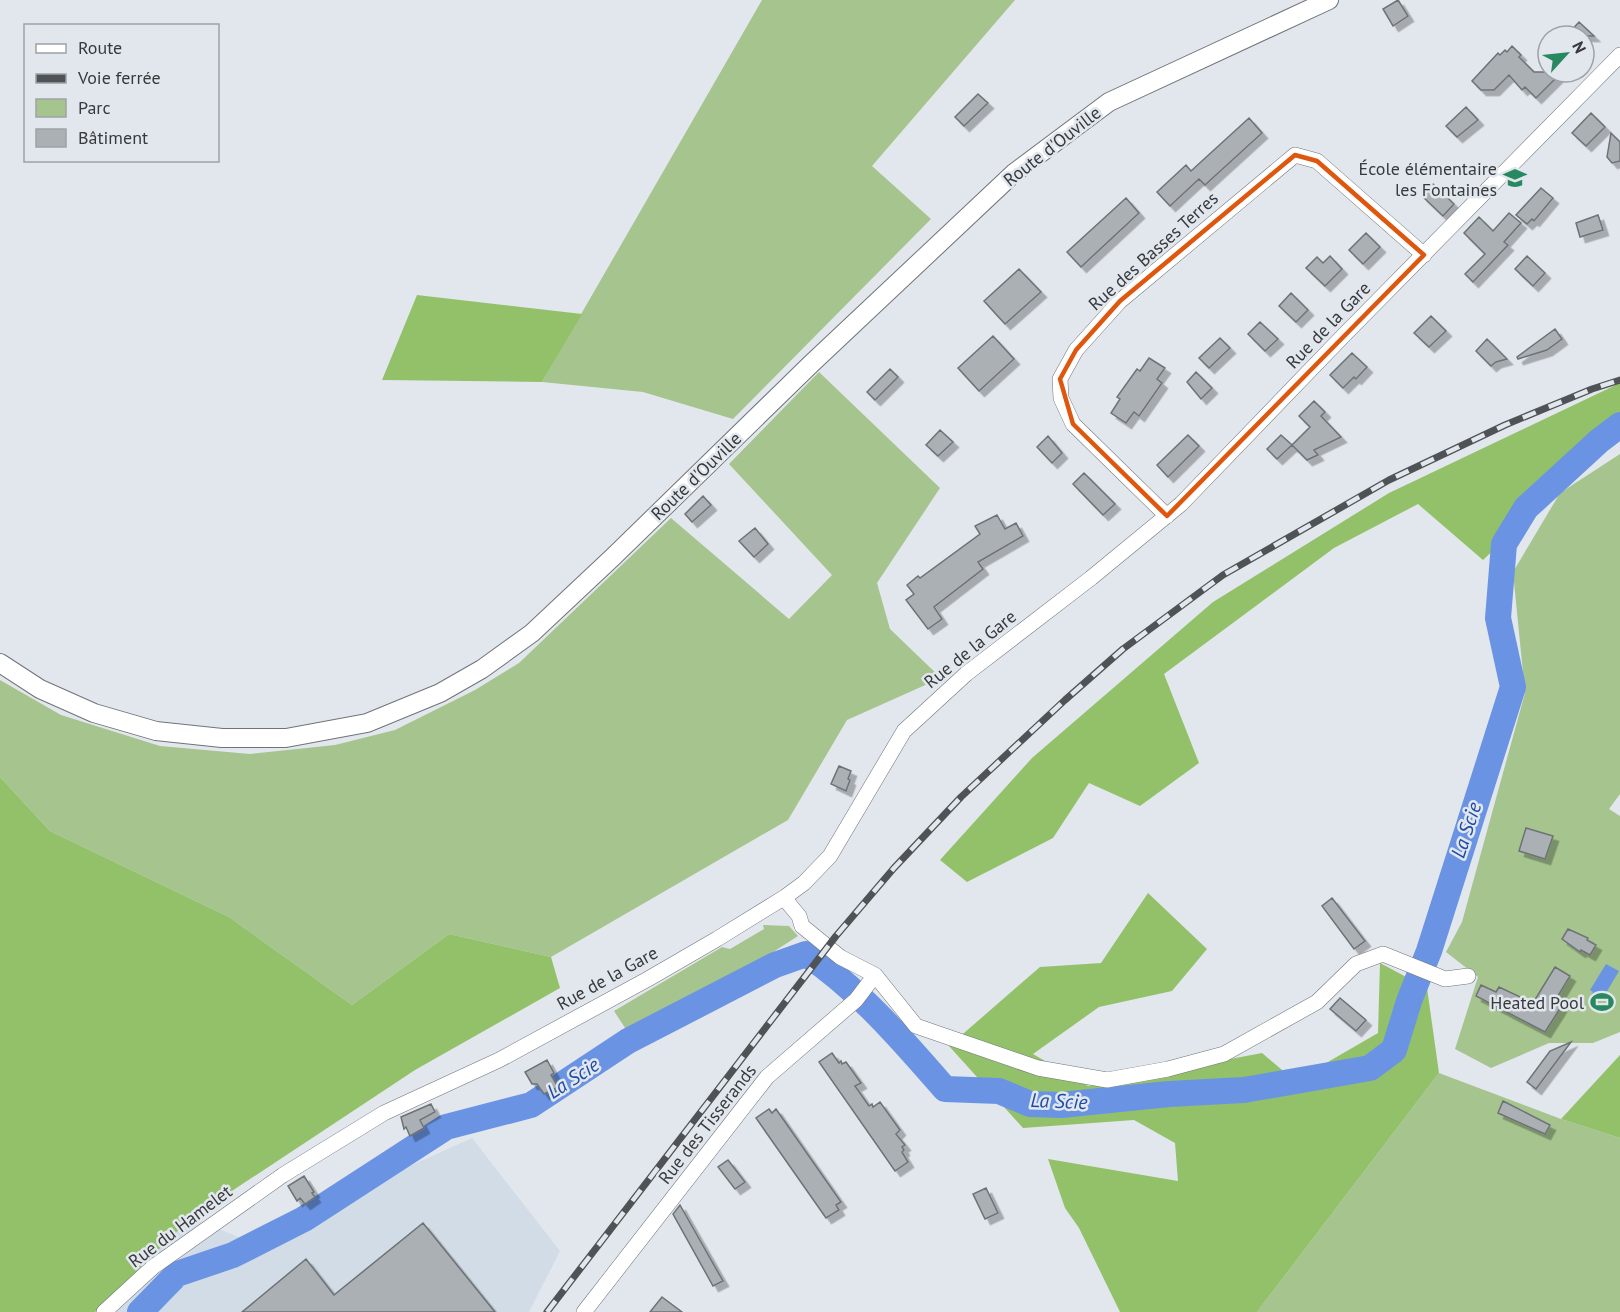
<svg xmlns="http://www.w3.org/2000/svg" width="1620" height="1312" font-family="'PT Sans',sans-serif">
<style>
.built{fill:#d1dce7}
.green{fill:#a6c48e}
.forest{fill:#93c16a}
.water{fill:#6a94e3}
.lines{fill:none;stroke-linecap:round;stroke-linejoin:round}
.river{stroke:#6a94e3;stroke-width:26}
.building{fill:#abb0b5;stroke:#6d7277;stroke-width:1.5;filter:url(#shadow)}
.minor-casing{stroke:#707479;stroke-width:16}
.major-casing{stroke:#707479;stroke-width:20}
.minor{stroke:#fff;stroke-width:15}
.major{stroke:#fff;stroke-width:18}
.rail-casing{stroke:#4f5355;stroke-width:7}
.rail{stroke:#e2e7ed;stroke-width:4.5;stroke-dasharray:14;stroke-linecap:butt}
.marked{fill:none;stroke:#df570e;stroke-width:4.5;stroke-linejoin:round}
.labels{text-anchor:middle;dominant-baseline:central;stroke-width:5;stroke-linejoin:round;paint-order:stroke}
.street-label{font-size:18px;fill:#373a3c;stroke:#e2e7ed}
.poi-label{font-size:18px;fill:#373a3c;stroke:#e2e7ed;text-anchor:end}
.water-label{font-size:20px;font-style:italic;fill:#1e4ca7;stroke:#e2e7ed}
</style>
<defs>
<filter id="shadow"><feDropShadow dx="5.5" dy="5.5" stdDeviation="0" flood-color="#0004"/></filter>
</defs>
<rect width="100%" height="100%" fill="#e2e7ed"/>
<!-- built -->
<path class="built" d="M472,1138L560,1251L529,1312H95L191,1218L246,1240Z"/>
<!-- green -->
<path class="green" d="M762,0H1015L872,166L931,219L733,419L643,392L542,382Z
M819,372L940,488L877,583L890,629L941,678L847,720L788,820L551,957L449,934L352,1005L229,917L50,831L0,777V680L61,715L160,746L250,754L335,745L395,730L475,690L519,663L671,518L789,619L832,575L729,464Z
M1620,454V794L1609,809L1620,816V1032L1593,1043H1549L1491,1068L1455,1049L1478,977L1446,952L1462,922L1525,693L1513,572L1560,493Z
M763,925L789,926L798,936L696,1002L629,1034L614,1011L722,947L730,949L764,929Z
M1439,1073L1561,1119L1620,1138V1312H1257Z"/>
<!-- forest -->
<path class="forest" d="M417,295L582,314L542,382L382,380Z
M1620,383V427L1616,434L1483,560L1418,504L1334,548L1164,674L1199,763L1140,806L1089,783L1053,838L967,882L940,860L1032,758L1213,602L1389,493Z
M0,777L50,831L229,917L352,1005L449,934L551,957L560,988L415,1070L191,1218L95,1312H0Z
M1148,893L1207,949L1172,991L1099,1007L1033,1054L1088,1086L1262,1053L1295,1081L1378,1033L1380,963L1427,988L1439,1073L1257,1312H1120L1079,1228L1065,1208L1048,1159L1178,1181L1175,1143L1134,1120L1023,1128L949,1046L1040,967L1101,963Z
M1620,1055V1138L1561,1119Z"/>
<!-- water -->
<path class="water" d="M1606,964L1619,971L1603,998L1599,996L1597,999L1591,995L1593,992L1590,990Z"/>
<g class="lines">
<!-- river -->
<path class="river" d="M140,1312L177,1274L233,1255L304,1219L446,1127L531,1105L628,1041L775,965L806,954C859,989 904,1042 945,1089L999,1091L1030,1104L1061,1105L1169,1094L1244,1090L1370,1068L1394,1050L1409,1001L1429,951L1513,687L1498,618L1504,544L1526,508L1599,441L1620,425"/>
</g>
<!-- building -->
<path class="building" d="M1398,0L1408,16L1393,26L1383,9Z
M1579,22L1594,36H1566Z
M1512,46L1521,55L1519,57L1534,72H1562L1536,98L1525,87L1522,90L1509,75L1494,90H1481L1472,81L1498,53L1500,55L1505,50L1507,52Z
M978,94L988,103L964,126L955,117Z
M1466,107L1478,120L1457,137L1446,126Z
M1591,113L1605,127L1586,146L1572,133Z
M1249,118L1262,133L1205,185L1199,179L1170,206L1157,192L1186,165L1191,171Z
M1611,133L1620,142V161L1612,163L1607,157Z
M1433,184L1454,204L1443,216L1422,196Z
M1541,188L1553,198L1534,221L1532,219L1527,224L1516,215Z
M1126,198L1139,213L1081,267L1067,252Z
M1509,213L1521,223L1504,242L1508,245L1473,282L1465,274L1485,254L1464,233L1479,217L1493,231Z
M1598,215L1603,230L1580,237L1576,223Z
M1366,233L1380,247L1363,264L1349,250Z
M1330,256L1342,269L1325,286L1306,268L1317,257L1323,263Z
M1527,256L1545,273L1533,286L1515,269Z
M1019,269L1041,292L1005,324L984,301Z
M1291,293L1308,310L1296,322L1279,306Z
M1431,316L1446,331L1429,347L1414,333Z
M1260,322L1278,339L1265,351L1248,334Z
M1555,329L1562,339L1547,350L1518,359L1517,357Z
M993,336L1014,359L979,391L958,368Z
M1220,338L1230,348L1209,368L1199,358Z
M1487,339L1507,359L1496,362L1491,366L1476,351Z
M1352,353L1367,367L1356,379L1354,377L1343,388L1330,375Z
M1149,358L1165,368L1157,379L1162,383L1139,416L1134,412L1126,423L1111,413L1120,399L1117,397L1137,369L1140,371Z
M890,369L898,377L875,400L867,392Z
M1196,372L1212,388L1201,399L1187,382Z
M1314,401L1325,412L1321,416L1341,437L1314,450L1318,455L1307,460L1292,445L1310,427L1299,416Z
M940,430L953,442L938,456L926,445Z
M1188,435L1199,446L1168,477L1157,465Z
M1281,435L1292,445L1277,459L1267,449Z
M1048,436L1062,453L1052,463L1037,447Z
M1084,473L1115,504L1103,515L1073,484Z
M703,496L711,505L692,522L685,514Z
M997,515L1005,529L1016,523L1023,536L978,562L983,569L934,607L942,619L928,629L906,600L914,594L907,585L918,576L920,578L980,534L975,526Z
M755,528L768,544L754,557L739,541Z
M839,766L851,771L848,779L850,780L846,791L831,784Z
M1526,828L1553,836L1545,859L1519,851Z
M1332,898L1365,941L1354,949L1322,906Z
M1568,929L1588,938L1587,940L1596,945L1590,955L1581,950L1580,952L1562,939Z
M1555,967L1570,976L1553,1004L1561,1007L1545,1032L1476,996L1481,985L1496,992L1499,987L1533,1003Z
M1340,998L1366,1020L1356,1031L1330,1009Z
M1571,1042L1536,1089L1527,1082L1550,1051Z
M832,1053L839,1063L841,1061L842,1064L846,1062L861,1083L855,1086L869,1106L872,1104L873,1107L880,1102L900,1130L896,1134L905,1145L902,1147L904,1150L902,1152L908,1162L895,1171L819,1062Z
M547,1060L554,1073L551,1075L558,1087L544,1094L537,1084H532L525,1072Z
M1503,1101L1550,1125L1545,1134L1498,1113Z
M431,1104L435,1112L420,1120L424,1128L410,1136L406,1127L404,1129L401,1117Z
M769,1109L772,1113L776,1109L841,1202L836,1205L839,1210L826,1218L756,1118Z
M728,1160L745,1182L735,1189L718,1167Z
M304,1176L314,1192L312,1193L315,1197L305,1204L300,1198L297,1201L288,1186Z
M986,1188L998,1213L985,1219L973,1194Z
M680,1205L723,1281L713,1286L673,1214Z
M423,1223L495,1312H242L306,1259L334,1295Z
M662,1297L682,1312H650Z"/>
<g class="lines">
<!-- minor casing -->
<g class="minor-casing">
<path id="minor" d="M1167,516L1073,424L1061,398L1060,379L1076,350L1120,301L1295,155L1317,161L1424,255
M785,897L789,904L799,916L802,926L840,957L875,975L916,1026L1038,1068L1107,1080L1168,1069L1224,1054L1317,1002L1356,964L1383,954L1445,979L1468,976
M104,1312L153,1267L283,1175L384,1113L499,1060L648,979L717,939L785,897L804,883L830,856L904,731L966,674L1091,578L1181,504L1346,333L1620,55
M584,1312L767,1077L856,1000L875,975"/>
</g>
<!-- major casing -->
<g class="major-casing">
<path id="major" d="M0,663L40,689L94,713L156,731L222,738H286L367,723L440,693L482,669L532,633L613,557L811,364L1014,173L1109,102L1329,0"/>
</g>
<!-- minor -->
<use href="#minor" class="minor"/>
<!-- major -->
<use href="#major" class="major"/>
<!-- rail casing -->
<g class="rail-casing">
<path id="rail" d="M547,1312L836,936L894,868L961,797L1065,700L1123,649L1223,575L1389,480L1505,425L1592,389L1620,380"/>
</g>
<!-- rail -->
<use href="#rail" class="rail"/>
</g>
<!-- marked area -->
<path class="marked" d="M1295,155L1317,161L1424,255L1167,516L1073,424L1060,379L1076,350L1120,301Z"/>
<!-- icons -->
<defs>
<g id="school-bare" transform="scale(1.8)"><path d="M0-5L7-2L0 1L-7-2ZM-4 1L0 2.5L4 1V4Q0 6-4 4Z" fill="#288860" stroke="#e2e7ed" stroke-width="2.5" paint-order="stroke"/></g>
<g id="stadium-bare" transform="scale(1.8)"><path d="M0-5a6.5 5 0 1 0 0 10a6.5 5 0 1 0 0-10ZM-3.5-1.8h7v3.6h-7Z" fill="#288860" stroke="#e2e7ed" stroke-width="2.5" paint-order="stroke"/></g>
</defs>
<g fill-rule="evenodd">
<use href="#school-bare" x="1515" y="178"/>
<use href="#stadium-bare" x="1602" y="1002"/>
</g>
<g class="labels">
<!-- street labels -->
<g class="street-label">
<text transform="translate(1052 146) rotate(-38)">Route d'Ouville</text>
<text transform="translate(1153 251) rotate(-42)">Rue des Basses Terres</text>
<text transform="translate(1328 325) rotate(-46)">Rue de la Gare</text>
<text transform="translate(696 476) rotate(-44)">Route d'Ouville</text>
<text transform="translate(970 649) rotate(-39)">Rue de la Gare</text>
<text transform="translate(607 978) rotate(-29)">Rue de la Gare</text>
<text transform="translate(707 1124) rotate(-52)">Rue des Tisserands</text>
<text transform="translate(180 1226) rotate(-37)">Rue du Hamelet</text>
</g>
<!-- poi labels -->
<g class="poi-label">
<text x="1497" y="168">École élémentaire<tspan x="1497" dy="21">les Fontaines</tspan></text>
<text x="1584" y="1002">Heated Pool</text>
</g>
<!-- water labels -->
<g class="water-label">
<text transform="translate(1466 830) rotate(-72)">La Scie</text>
<text transform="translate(573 1078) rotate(-33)">La Scie</text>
<text transform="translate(1059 1101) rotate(2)">La Scie</text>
</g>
</g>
<!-- legend -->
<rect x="24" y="24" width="195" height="138" fill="#e2e7ed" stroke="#9ea2a6" stroke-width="1.5"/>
<rect x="36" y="44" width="30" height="9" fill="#ffffff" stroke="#9ea2a6" stroke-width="1.5"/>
<text x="78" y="54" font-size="18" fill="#373a3c">Route</text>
<rect x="36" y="74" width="30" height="9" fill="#4f5355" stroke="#9ea2a6" stroke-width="1.5"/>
<text x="78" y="84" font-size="18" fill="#373a3c">Voie ferrée</text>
<rect x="36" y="99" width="30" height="18" fill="#a6c48e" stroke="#9ea2a6" stroke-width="1.5"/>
<text x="78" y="114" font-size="18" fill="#373a3c">Parc</text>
<rect x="36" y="129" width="30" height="18" fill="#abb0b5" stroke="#9ea2a6" stroke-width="1.5"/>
<text x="78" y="144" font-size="18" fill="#373a3c">Bâtiment</text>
<!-- north arrow -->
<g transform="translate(1566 54) rotate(63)"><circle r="28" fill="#e2e7ed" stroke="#9ea2a6" stroke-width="1.5"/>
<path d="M0-4.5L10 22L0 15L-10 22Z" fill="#288860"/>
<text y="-9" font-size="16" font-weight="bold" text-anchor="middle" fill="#373a3c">N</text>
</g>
</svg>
